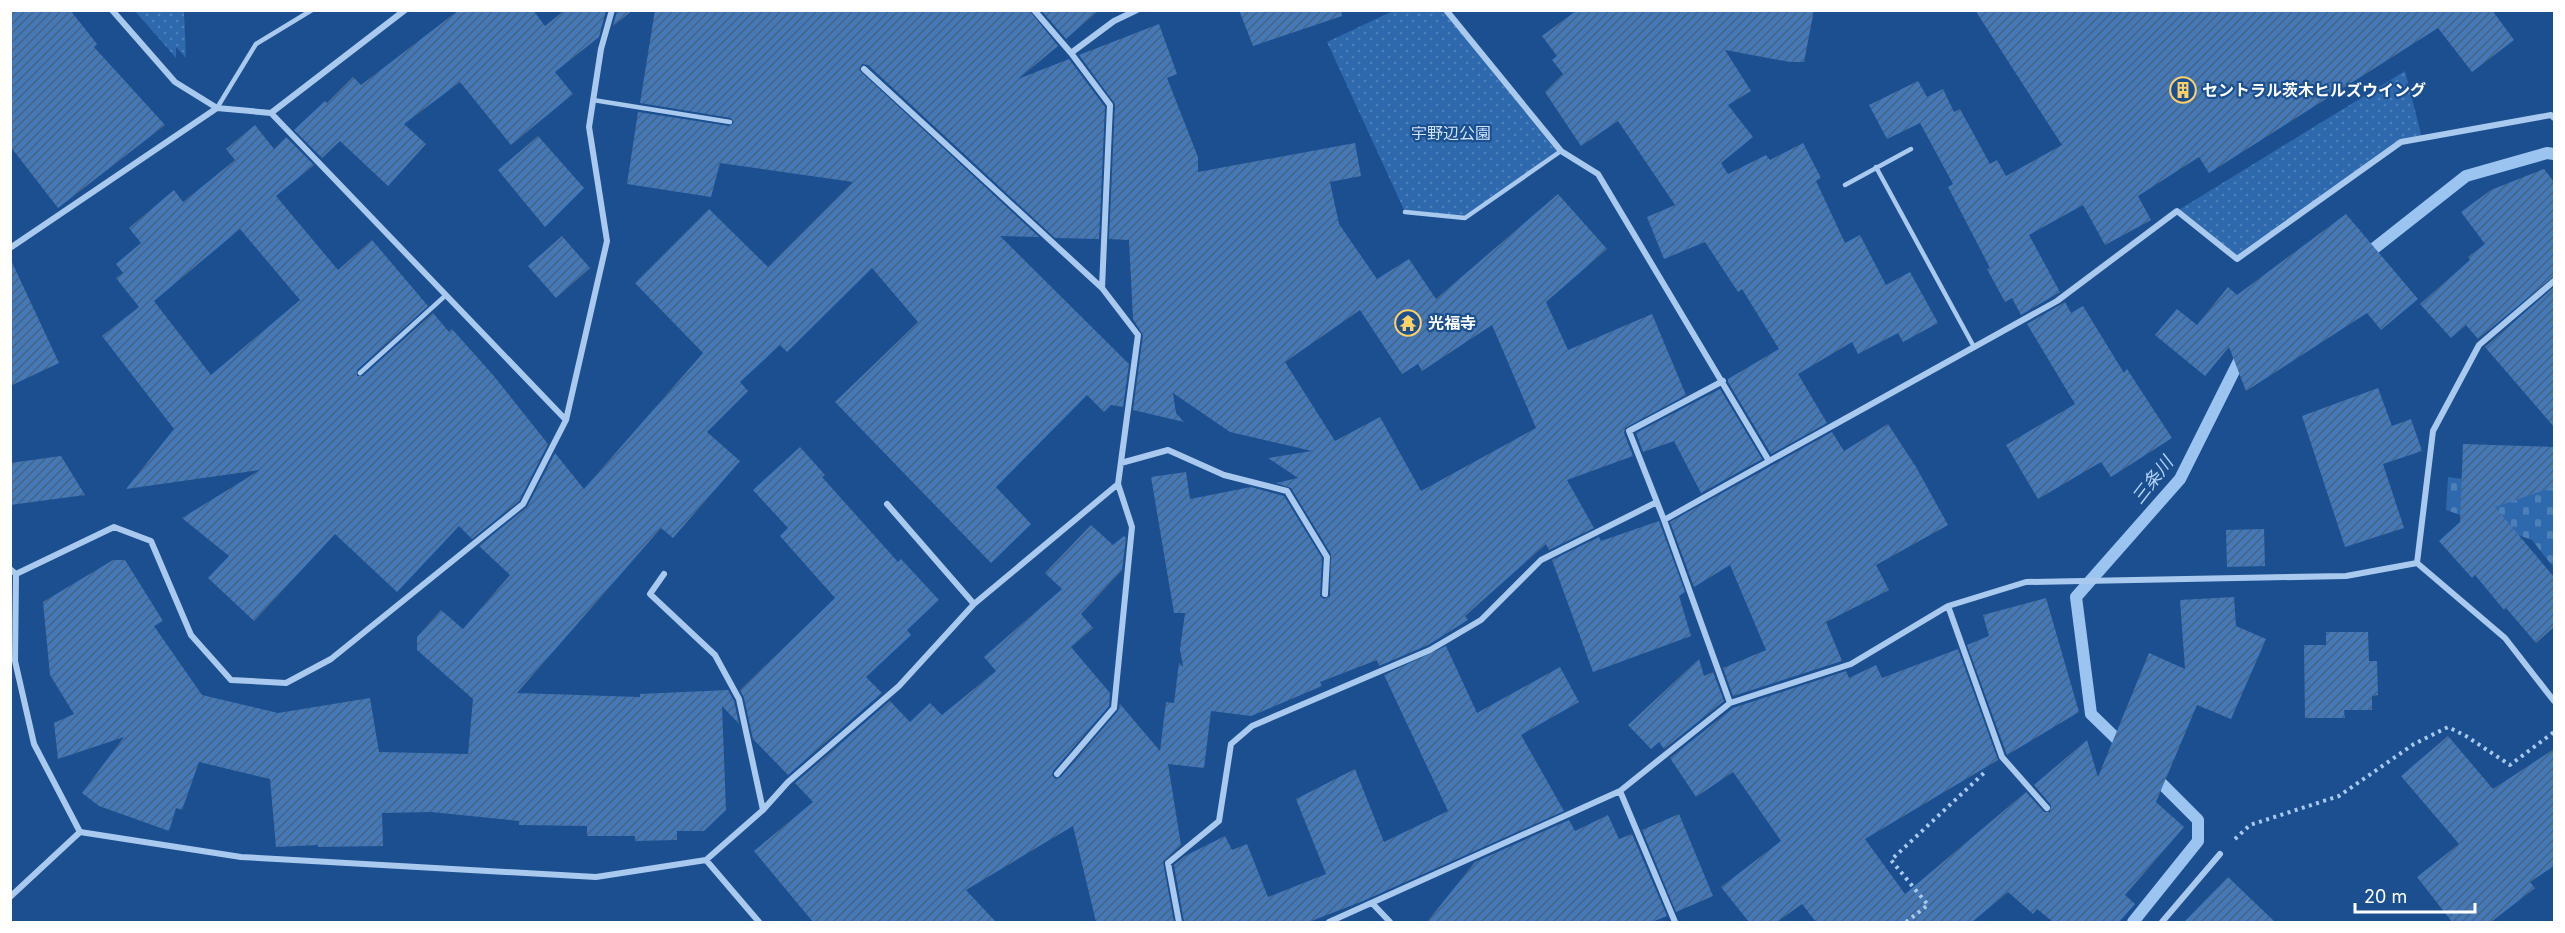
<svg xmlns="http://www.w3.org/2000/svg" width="2565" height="933" font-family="Inter,'Noto Sans JP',sans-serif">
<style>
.grass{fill:url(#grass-dots)}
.cemetery{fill:url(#cemetery-stones)}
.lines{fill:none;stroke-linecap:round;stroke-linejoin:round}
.stream{stroke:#9cc4f0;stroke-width:12}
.building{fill:url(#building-hatch);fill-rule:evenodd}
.path{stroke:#a9c9ee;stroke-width:4;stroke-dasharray:3 4.5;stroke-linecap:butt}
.service{stroke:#a9c9ee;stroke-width:4.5}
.minor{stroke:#a9c9ee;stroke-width:6}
.labels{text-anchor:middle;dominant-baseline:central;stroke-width:4.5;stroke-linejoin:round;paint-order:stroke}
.poi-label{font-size:16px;font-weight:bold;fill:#fff;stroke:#1b4f8f;text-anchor:start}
.park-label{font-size:16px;fill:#cfe3fa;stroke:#1b4f8f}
.water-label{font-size:18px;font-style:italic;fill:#b5d3f5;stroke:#1b4f8f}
</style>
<defs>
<pattern id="grass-dots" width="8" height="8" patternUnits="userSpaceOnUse" patternTransform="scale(1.5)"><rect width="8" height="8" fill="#2e69ad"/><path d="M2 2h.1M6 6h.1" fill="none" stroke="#4d80b9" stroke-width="1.8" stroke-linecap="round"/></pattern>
<pattern id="cemetery-stones" width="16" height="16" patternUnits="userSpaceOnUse" patternTransform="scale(1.5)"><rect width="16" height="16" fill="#2e69ad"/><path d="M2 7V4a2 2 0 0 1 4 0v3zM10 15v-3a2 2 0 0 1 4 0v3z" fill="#4d80b9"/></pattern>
<pattern id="building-hatch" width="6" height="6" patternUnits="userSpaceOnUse" patternTransform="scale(1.5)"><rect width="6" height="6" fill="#4478b7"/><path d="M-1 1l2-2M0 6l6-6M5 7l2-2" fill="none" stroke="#486282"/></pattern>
</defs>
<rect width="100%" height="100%" fill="#1b4f8f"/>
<!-- grass -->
<path class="grass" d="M135,11H184L186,58L176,47V58Z
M1393,11H1446L1561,151L1465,218L1405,212L1327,42Z
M2405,71L2422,138L2401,142L2237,259L2177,211Z"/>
<!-- cemetery -->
<path class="cemetery" d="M2448,477L2542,490L2554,487V568L2532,540L2446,510Z"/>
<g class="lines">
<!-- stream -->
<path class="stream" d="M2362,258L2466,176L2547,153L2554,154
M2126,748L2091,714L2076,597L2180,479L2243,353
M2133,922L2198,841V820L2153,775"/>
</g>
<!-- building -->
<path class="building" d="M10,10H70L97,44L94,47L165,125L58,208L10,146Z
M459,10H533L545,26L565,10H606L599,37L555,72L573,94L511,145L460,82L404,124L426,144L388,186L340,141L322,158L294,130L325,101L327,103L353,77L361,85Z
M617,10H633L613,26L617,11Z
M655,10H1029L1058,46L1018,79L1069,59L1105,107L1099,239L1055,238L868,65L862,64L859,70L1039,237L1000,236L1129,364L1123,407L1111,405L1104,412L1087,395L996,487L1031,524L991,563L835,402L918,322L872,268L787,352L780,345L740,382L748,391L707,432L740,461L673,538L661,528L517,693L640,697V694L728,690L734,701L739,724L722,706L726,810L704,831H677V840L635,841V836H587V826L519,825V821L431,812L382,813L383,846L318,847V845L276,847L270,779L199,762L182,810L176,808L169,831L99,806L82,793L124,737L58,759L54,723L74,714L50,675L43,602L113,560H125L163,621L154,626L202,695L278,713L370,698L379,752L468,754L473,699L417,650V637L441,610L463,629L510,575L479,546L527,507L555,453L584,489L703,353L635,283L709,209L768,267L853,182L720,163L711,197L627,184L638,112L729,126L734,123L731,118L640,103Z
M1041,10H1099L1066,39Z
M1239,10H1341L1342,16L1253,46Z
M1577,10H1814L1804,62H1790L1725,50L1751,91L1728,105L1753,137L1721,163L1728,174L1766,155L1770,160L1803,143L1821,178L1816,181L1845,243L1860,235L1886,285L1910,272L1938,323L1903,342L1898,333L1858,354L1852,342L1798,374L1827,423L1771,454L1728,382V379L1779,349L1742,289L1738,292L1705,242L1664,259L1647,217L1675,205L1618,121L1581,146L1545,92L1563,74L1552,60L1557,56L1542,36Z
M1975,10H2492L2514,40L2472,72L2438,28L2209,173L2199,157L2138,196L2151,220L2105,245L2083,205L2029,235L2060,292L2021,315L2012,298L2005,302L1987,269L1990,268L1948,187L1953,184L1920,123L1887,139L1869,105L1918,81L1927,97L1943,89L1954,112L1960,109L1990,164L1997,160L2006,176L2062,145Z
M1159,24L1177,74L1167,78L1198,157V172L1355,143L1361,176L1330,182L1339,224L1377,279L1409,259L1436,299L1558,194L1607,249L1546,302L1568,350L1652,314L1686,395L1625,428L1624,433L1633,456L1567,480L1594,528L1549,550L1546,544L1465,616L1468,620L1428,645L1379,666L1377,660L1320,682L1322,686L1251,716L1211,711L1204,768L1168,764L1181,845L1163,862L1174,922H1096L1073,826L966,890L996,922H813L754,851L813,802L795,783L890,701L910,722L930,703L942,715L996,671L984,657L1062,589L1045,573L1091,525L1113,545L1124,536L1126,538L1122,570L1081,614L1093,628L1071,647L1110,693L1109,706L1053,771L1052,775L1055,779L1061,777L1118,711L1120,704L1160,751L1166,702L1174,703L1179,663L1183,667L1180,649L1185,613H1174L1151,477L1186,472L1190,499L1251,487L1284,496L1322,558L1320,596L1324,599L1330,596L1331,554L1291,488L1276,483L1298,478L1268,458L1312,451L1230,432L1173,393L1176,413L1184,422L1133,410L1143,335L1133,319L1129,240L1109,239L1115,104L1079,55ZM1360,310L1402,374L1418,364L1422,371L1492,325L1536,428L1421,491L1380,417L1335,441L1285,362Z
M255,125L274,149L286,137L314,165L276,196L338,270L372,240L428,306L357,370V376H363L433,313L449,332L452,329L493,375L548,444L519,501L472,539L459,526L397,592L335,534L254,621L208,578L229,556L182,518L260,470L126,489L174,429L102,336L139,307L116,278L123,273L116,264L141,243L129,228L174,190L183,202L235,160L226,149ZM240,229L300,300L211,375L154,301Z
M538,136L584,188L545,227L498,170Z
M2544,169L2554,182V276L2478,339L2466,325L2451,338L2420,304L2470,260L2468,257L2485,244L2461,212L2491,190Z
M2346,214L2418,299L2381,330L2367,313L2246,391L2229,347L2205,376L2155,335L2177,309L2197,325L2228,287L2237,295Z
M562,236L590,268L556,298L528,266Z
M10,258L59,363L10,386Z
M2554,287V427L2485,347Z
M2065,302L2071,313L2083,306L2124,373L2127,369L2172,438L2111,477L2101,462L2038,499L2006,445L2075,404L2027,324Z
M2378,388L2392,426L2411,419L2422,451L2383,464L2404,528L2345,547L2302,416Z
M1720,389L1762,459L1701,493L1674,441L1643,452L1636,433Z
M1888,424L1916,467L1948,525L1876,565L1889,590L1826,622L1842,661L1733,696L1723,668L1766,650L1730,565L1694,587L1670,522L1832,432L1844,451Z
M2463,444L2554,447V487L2495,507L2554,577V627L2536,643L2506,608L2504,610L2475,575L2472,578L2439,541L2460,522Z
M800,447L825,475L822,477L898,562L901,559L939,600L907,630L911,635L866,677L882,693L788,775L753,739L744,698L740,690L835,598L780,536L788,528L753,490Z
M61,456L85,495L10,505V463Z
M1659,521L1685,592L1679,596L1691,636L1593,672L1552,560L1599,537L1601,541Z
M2264,529L2265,566L2227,567L2226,530Z
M2234,597L2236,626L2266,639L2231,719L2197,705L2156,802L2184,827L2125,895L2135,904L2119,922H2053L2037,909L2033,914L2008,892L1972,922H1816L1802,904L1777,922H1749L1721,887L1781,841L1733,772L1696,797L1670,758L1733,708L1846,671L1849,678L1876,665L1882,678L1958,649L1998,760L1865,839L1905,894L2026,792L2044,812H2050L2051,805L2034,785L2087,740L2098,777L2149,653L2185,669L2180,600Z
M2046,598L2079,712L2007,755L1967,645L1989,636L1983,615Z
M2326,632H2368L2369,661H2377L2378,695L2372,696V710H2344L2345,718H2305L2304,645H2326Z
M1446,646L1477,713L1560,667L1579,702L1521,735L1564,811L1363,901L1309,922H1184L1174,865L1185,856L1225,836L1232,850L1247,844L1268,897L1326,874L1296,799L1355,769L1384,842L1448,811L1384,675Z
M1699,659L1704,676L1713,672L1724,701L1664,749L1659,742L1651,749L1628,725Z
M2448,736L2493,789L2554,749V866L2530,882L2535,888L2491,922H2452L2417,877L2459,844L2401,776Z
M1679,814L1713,896L1676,912L1642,830Z
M1608,815L1619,839L1632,834L1667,916L1652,922H1427L1475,862L1569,820L1575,831Z
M2228,877L2275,922H2184Z"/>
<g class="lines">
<!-- path -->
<path class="path" d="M2235,839L2250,825L2339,796L2414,744L2448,727L2466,736L2510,765L2554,732
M1906,922L1928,905L1891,860L1984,773"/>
<!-- service -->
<path class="service" d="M593,100L730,122
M217,108L256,44L312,10
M1876,167L1974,347
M1845,185L1911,149
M1405,212L1465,218L1561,151
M360,373L446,295"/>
<!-- minor -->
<path class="minor" d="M112,10L175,82L217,108L271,113L566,420
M1034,10L1071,53
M1446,10L1561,151L1598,174L1769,461L1664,520L1730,703
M864,69L1102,288
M271,113L405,10
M10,248L217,108
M1769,461L2057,301L2177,211L2237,259L2401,142L2551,115L2554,118
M1121,463L1168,450L1224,475L1287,491L1327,557L1325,594
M887,504L974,604
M1664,520L1629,431L1723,381
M2417,563L2433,431L2479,345L2554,281
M2417,563L2505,638L2554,701
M10,569L16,574L15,661L34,744L80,832
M16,574L114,527L151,541L191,635L231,680L286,683L331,659L523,504L566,420L607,241L589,127L601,49L612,10
M664,574L650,594L715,655L739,699L763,810
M1948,606L2002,757L2047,808
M1057,774L1114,708L1132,527L1118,484
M1620,791L1675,922
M80,832L241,857L596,877L706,860L759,922
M706,860L763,810L788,782L899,686L974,604L1118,484L1138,335L1102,288L1110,105L1071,53L1114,21L1137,10
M10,897L80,832
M1372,903L1390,922
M1179,922L1168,863L1219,821L1231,744L1252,726L1430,650L1481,620L1541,560L1657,502
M1329,922L1620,791L1730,703L1851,664L1948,606L2026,582L2346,576L2417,563
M2162,922L2220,854"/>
</g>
<!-- icons -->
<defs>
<g id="building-ring" transform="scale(1.35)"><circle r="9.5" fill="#1b4f8f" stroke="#ffd166" stroke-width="1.5"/><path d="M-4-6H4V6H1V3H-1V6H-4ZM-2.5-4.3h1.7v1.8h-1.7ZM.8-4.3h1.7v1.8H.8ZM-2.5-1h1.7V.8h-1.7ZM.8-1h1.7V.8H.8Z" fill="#ffd166"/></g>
<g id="temple-ring" transform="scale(1.35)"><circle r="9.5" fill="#1b4f8f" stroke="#ffd166" stroke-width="1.5"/><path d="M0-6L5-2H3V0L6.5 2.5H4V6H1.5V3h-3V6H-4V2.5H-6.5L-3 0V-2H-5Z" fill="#ffd166"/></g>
</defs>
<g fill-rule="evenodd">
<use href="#building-ring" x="2183" y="90"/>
<use href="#temple-ring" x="1408" y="323"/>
</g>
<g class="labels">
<!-- poi labels -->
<g class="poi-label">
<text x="2202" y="90">セントラル茨木ヒルズウイング</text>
<text x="1428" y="323">光福寺</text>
</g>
<!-- park labels -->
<g class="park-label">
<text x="1451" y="133">宇野辺公園</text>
</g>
<!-- water labels -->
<g class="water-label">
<text transform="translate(2152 480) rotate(-52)">三条川</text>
</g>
</g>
<!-- border -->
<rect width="2565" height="933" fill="none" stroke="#ffffff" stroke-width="24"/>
<!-- scale -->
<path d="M2355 903v9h120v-9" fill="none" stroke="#ffffff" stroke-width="3"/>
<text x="2364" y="903" font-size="18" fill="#ffffff" stroke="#1b4f8f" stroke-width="4.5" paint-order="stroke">20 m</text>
</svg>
